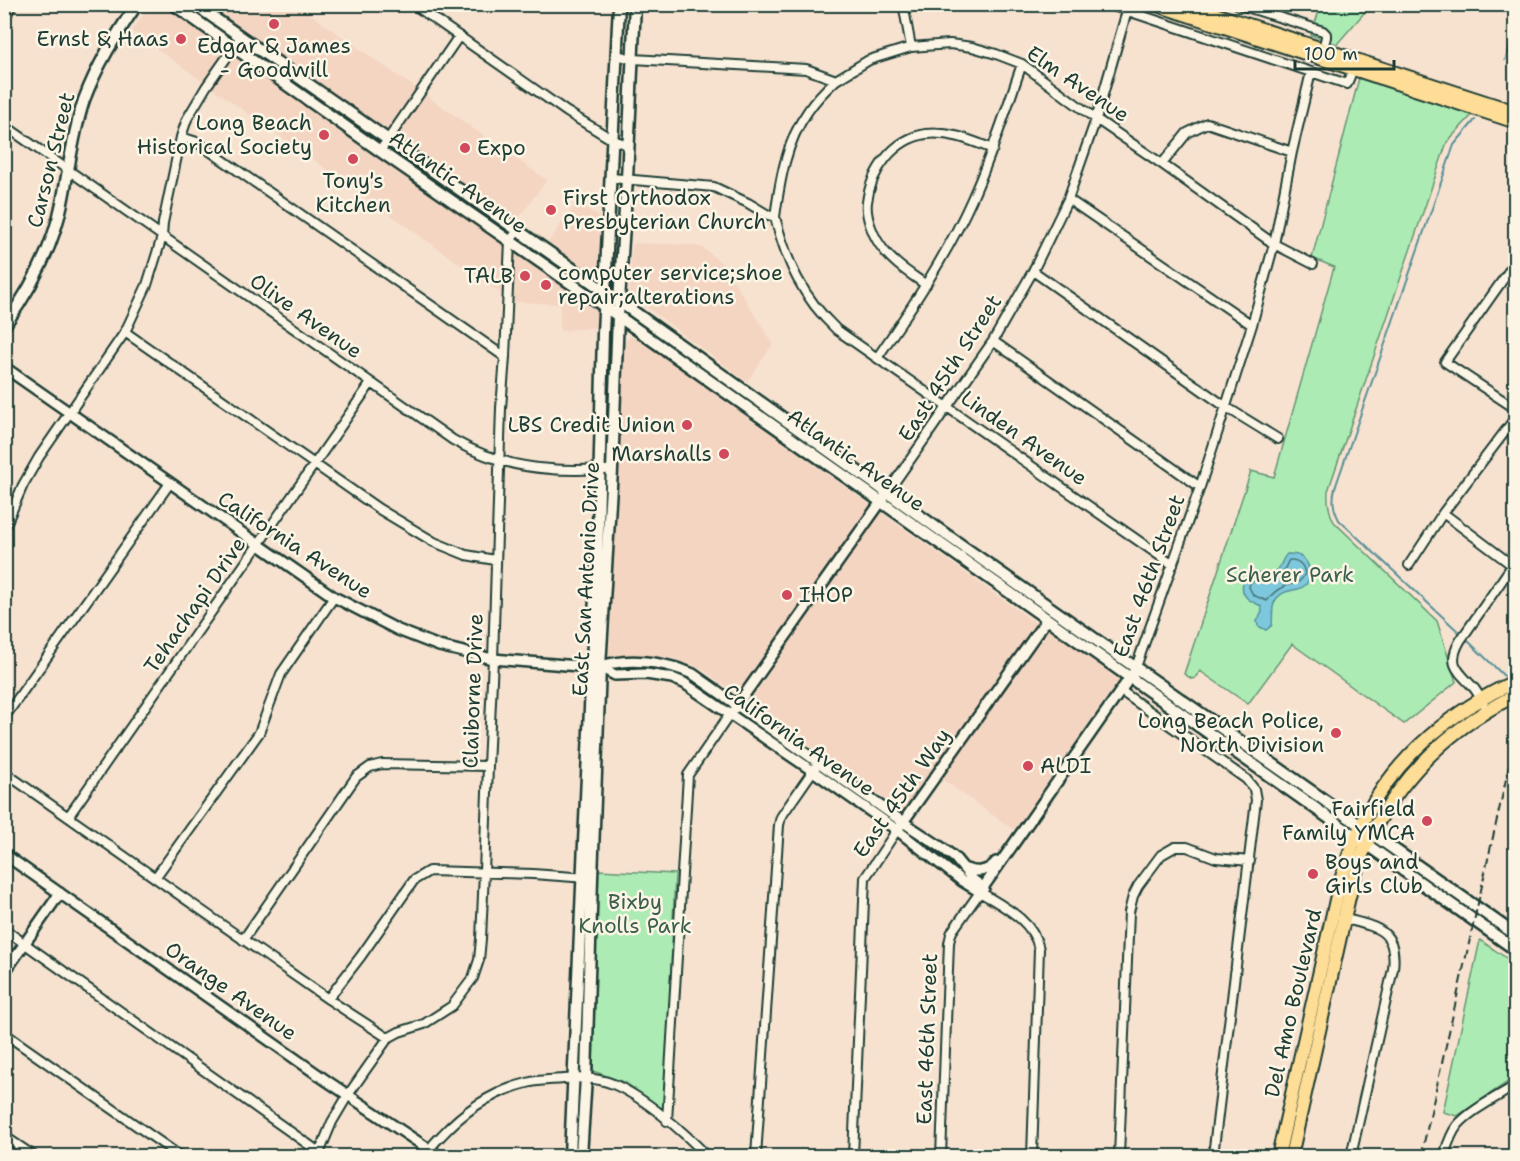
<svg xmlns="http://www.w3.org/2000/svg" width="1520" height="1161" font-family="'Shantell Sans',sans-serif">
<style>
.built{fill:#f4d5c2}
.green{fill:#acecb4;stroke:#669474;stroke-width:1.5}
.water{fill:#7dc8dc;stroke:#579099;stroke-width:1.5}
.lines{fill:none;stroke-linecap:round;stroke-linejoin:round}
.shore{stroke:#457577;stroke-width:1.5}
.stream{stroke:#579099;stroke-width:2}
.minor-casing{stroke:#1f3d34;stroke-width:12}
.tertiary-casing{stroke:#1f3d34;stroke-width:14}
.secondary-casing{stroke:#1f3d34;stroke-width:15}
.primary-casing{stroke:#1f3d34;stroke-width:16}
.minor{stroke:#fcf5e5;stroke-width:8}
.tertiary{stroke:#fcf5e5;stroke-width:9}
.secondary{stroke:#fcf5e5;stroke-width:10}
.primary{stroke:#fedd96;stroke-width:12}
.rail{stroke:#1f3d34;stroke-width:2;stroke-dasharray:9 4.5;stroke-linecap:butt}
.poi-dot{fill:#d1495b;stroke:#fcf5e5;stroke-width:2}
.labels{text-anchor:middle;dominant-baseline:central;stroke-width:5;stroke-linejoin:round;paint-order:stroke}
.poi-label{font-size:21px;fill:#1f3d34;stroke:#fcf5e5;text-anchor:end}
.street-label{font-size:21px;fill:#1f3d34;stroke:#fcf5e5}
.park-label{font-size:21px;fill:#3b604e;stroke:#fcf5e5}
</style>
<rect width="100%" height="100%" fill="#f7e2d0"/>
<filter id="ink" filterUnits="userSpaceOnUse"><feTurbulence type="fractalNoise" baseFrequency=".0167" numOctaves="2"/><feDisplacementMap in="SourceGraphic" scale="12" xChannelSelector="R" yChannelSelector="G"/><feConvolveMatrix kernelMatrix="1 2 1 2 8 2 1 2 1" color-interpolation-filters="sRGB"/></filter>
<g filter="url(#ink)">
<!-- built -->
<path class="built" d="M150,5H297L547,180L516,222L546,245L577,202L601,218L598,327L560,331V304L513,302L132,31Z
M635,243L693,245L703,248L724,265L773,344L747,382L629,294L632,246Z
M630,337L640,340L1037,624L904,813L700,668L672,658L650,656L609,659L624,342Z
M1048,628L1119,680L1014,830L940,778Z"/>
<!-- green -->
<path class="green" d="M1321,5H1371L1337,44L1311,35Z
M1359,78L1472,115L1447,142L1328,491C1327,503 1329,512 1334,522L1437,621L1456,682L1404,724L1292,644L1248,704L1200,671L1195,678L1192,679L1184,674L1251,471L1274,477L1334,267L1312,258Z
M598,870L675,874L665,1112L626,1083L593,1071Z
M1480,940L1515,964V1077L1457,1116L1443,1112Z"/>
<!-- water -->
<path class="water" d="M1287,554C1294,554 1299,554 1304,559C1313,569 1312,585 1298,589C1290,591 1283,591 1277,598C1271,605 1273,616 1272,625L1266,630L1258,626L1257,621L1262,612L1261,606C1257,604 1252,602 1248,599C1239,591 1241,576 1254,573C1260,572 1267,575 1273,573C1281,571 1281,559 1287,554Z"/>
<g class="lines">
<!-- shore -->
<path class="shore" d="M1289,560C1298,559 1304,565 1305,574C1298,587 1293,581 1283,587C1276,590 1271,595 1267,601L1253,595L1249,587L1250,583C1259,576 1274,584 1282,574C1285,570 1286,564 1289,560Z"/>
<!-- stream -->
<path class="stream" d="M1505,60L1516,32
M1461,634L1339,520C1333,508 1332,500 1335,488L1454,145L1475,120
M1465,638L1504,676"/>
<!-- minor casing -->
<g class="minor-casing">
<path id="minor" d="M413,4L567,112L613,140L628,145
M906,4L904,9L911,47
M1107,4L1347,84L1354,66
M1237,4L1323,31L1326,34V37L1323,49
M4,20L12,4
M616,55L633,59L806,69L836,80L869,60L911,47L950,44L972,47L996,54L1022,64L1096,119L1162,164L1274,244L1313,264
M4,125L453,440C483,457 517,467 551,469C571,471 592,469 612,470
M181,137L197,142L505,357
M380,151L459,36
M1162,164L1187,133L1207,123L1292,152
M611,178L714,187L748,203L768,215L775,217C787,263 802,297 837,330L1173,565
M1068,199L1252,325
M775,217C780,180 786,142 808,111C816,99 826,89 836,80
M1516,261L1445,362L1516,409
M1033,271L1226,407L1278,439
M926,285C911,274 894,264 883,249C874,238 865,217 867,202C871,171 893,139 926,134C950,131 972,141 993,149
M125,332L379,509L434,542L466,555L495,560
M993,341L1200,487
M877,358C912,307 947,255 972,199C992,155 1006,110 1022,64
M887,493L993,341L1033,271L1068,199L1096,119L1129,4
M1443,513L1512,565
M4,529L23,485L39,457L125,332L147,285L162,237L163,223L181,137L187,119L206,87L241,37
M1409,565L1443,513L1516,417
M1136,667L1200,487L1252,325L1274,244L1292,152L1311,72
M1121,691L1246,779L1254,789L1256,800L1213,1156
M1483,703C1480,698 1477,691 1473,687C1457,670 1447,664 1460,641L1516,560
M4,718L170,483
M4,772L328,999L388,1038
M68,817L371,383
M155,878L259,733L281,674L334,597
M1342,918C1375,927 1398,928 1393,969L1351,1156
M4,929L319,1152
M243,940L356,777L370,767L382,764L488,766
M328,999L361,956L414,880L429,871L533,874L587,878
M4,1033L180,1156
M667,1121L688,775L730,714
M4,1136L34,1156
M318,1156L332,1122L348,1095L388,1038L399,1032L424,1024L452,1006L473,978L479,960L481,939L484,872L488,766L493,659L501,408L505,357L510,241L518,230
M425,1156C429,1148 435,1142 442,1135C466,1109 496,1090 531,1082C541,1080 553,1080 563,1079C581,1078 596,1077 613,1084C644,1097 684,1132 707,1156
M756,1156L779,825L781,817L785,811L819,762
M853,1156L865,878L897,830
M941,1156L949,943L951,934L953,930L980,892C1004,907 1033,920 1039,949L1032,1156
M1119,1156L1129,912L1133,896L1138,886L1161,855L1175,847H1187L1216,858L1250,861
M1444,1156C1447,1146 1450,1135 1457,1126C1469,1111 1499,1096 1516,1085"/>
</g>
<!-- tertiary casing -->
<g class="tertiary-casing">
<path id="tertiary" d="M4,367L334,597L398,630L439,646L493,659L591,667C600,667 606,664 614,663C639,658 670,664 693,674L903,822L941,847L955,858L973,880L984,888
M600,667L615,675L646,674L672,678L684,683L813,771L897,830L962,881L980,892L1133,673
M735,708L885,496
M901,825L1047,619
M4,854L327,1081L439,1156
M963,868C976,873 987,873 996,862
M4,973L60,893"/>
</g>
<!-- secondary casing -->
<g class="secondary-casing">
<path id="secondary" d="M173,4L380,151L618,316L1516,950
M194,4L620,302L944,533L1516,935
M4,326C31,289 53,247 62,203C69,168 73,133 84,100C97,65 116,35 137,4
M570,1156L598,529L603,333L619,4
M581,1156L586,1077L592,878L600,667L612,470L618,316L627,179L635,4"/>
</g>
<!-- primary casing -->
<g class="primary-casing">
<path id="primary" d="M1154,4L1516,122
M1184,4L1516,112
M1278,1156L1338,891C1345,865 1354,838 1367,814C1399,754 1455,709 1516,681
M1291,1156L1349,897C1355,875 1361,853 1372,833C1405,772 1454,725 1516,695"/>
</g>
<!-- minor -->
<use href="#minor" class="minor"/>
<!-- tertiary -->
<use href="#tertiary" class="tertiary"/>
<!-- secondary -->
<use href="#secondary" class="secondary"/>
<!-- primary -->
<use href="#primary" class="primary"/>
<!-- rail -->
<path class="rail" d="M1421,1156L1516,735"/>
</g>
</g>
<!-- markers -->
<g class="poi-dot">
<circle cx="274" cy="24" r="6"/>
<circle cx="181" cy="39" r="6"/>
<circle cx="324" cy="135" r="6"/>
<circle cx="465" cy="148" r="6"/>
<circle cx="353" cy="159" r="6"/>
<circle cx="551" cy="210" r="6"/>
<circle cx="525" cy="276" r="6"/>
<circle cx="546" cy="285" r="6"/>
<circle cx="687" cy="425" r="6"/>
<circle cx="724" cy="454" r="6"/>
<circle cx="787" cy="595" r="6"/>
<circle cx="1336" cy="733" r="6"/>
<circle cx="1028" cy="766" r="6"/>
<circle cx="1427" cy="821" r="6"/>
<circle cx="1313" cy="874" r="6"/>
</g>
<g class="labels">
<!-- poi labels -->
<g class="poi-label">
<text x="169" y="39">Ernst &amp; Haas</text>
<text x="274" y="46" text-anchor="middle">Edgar &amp; James<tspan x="274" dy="24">- Goodwill</tspan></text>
<text x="312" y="123">Long Beach<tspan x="312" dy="24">Historical Society</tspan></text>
<text x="477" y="148" text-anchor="start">Expo</text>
<text x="353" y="181" text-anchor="middle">Tony's<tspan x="353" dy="24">Kitchen</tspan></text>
<text x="563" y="198" text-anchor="start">First Orthodox<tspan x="563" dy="24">Presbyterian Church</tspan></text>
<text x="558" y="273" text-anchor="start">computer service;shoe<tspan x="558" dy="24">repair;alterations</tspan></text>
<text x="513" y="276">TALB</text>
<text x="675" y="425">LBS Credit Union</text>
<text x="712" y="454">Marshalls</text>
<text x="799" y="595" text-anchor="start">IHOP</text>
<text x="1324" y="721">Long Beach Police,<tspan x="1324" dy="24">North Division</tspan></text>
<text x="1040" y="766" text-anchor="start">ALDI</text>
<text x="1415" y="809">Fairfield<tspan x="1415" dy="24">Family YMCA</tspan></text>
<text x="1325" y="862" text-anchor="start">Boys and<tspan x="1325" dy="24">Girls Club</tspan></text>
</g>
<!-- street labels -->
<g class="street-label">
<text transform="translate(1078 84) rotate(34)">Elm Avenue</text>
<text transform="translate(51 160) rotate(-76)">Carson Street</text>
<text transform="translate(458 182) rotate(35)">Atlantic Avenue</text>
<text transform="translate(306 316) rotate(35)">Olive Avenue</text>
<text transform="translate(950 368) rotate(-57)">East 45th Street</text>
<text transform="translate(1024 438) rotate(35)">Linden Avenue</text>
<text transform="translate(856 460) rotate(35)">Atlantic Avenue</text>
<text transform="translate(295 545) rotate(33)">California Avenue</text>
<text transform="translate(1149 576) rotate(-70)">East 46th Street</text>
<text transform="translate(586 579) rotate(-87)">East San Antonio Drive</text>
<text transform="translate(195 605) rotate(-55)">Tehachapi Drive</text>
<text transform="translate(473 691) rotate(-88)">Claiborne Drive</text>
<text transform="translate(799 740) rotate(35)">California Avenue</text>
<text transform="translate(902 793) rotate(-55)">East 45th Way</text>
<text transform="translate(231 991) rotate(35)">Orange Avenue</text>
<text transform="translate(1293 1003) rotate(-77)">Del Amo Boulevard</text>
<text transform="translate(927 1039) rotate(-88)">East 46th Street</text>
</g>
<!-- park labels -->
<g class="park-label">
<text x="1290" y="575">Scherer Park</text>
<text x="635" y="902">Bixby<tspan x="635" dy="24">Knolls Park</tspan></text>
</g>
</g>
<!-- margin -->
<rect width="1520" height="1161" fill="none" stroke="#fcf5e5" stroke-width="24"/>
<rect x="12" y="12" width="1496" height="1137" fill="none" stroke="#1f3d34" stroke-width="2" filter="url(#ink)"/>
<!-- scale -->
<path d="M1295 60v9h99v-9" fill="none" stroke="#1f3d34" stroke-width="3"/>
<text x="1304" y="60" font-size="18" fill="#1f3d34" stroke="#fcf5e5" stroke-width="4.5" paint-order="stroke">100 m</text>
</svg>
